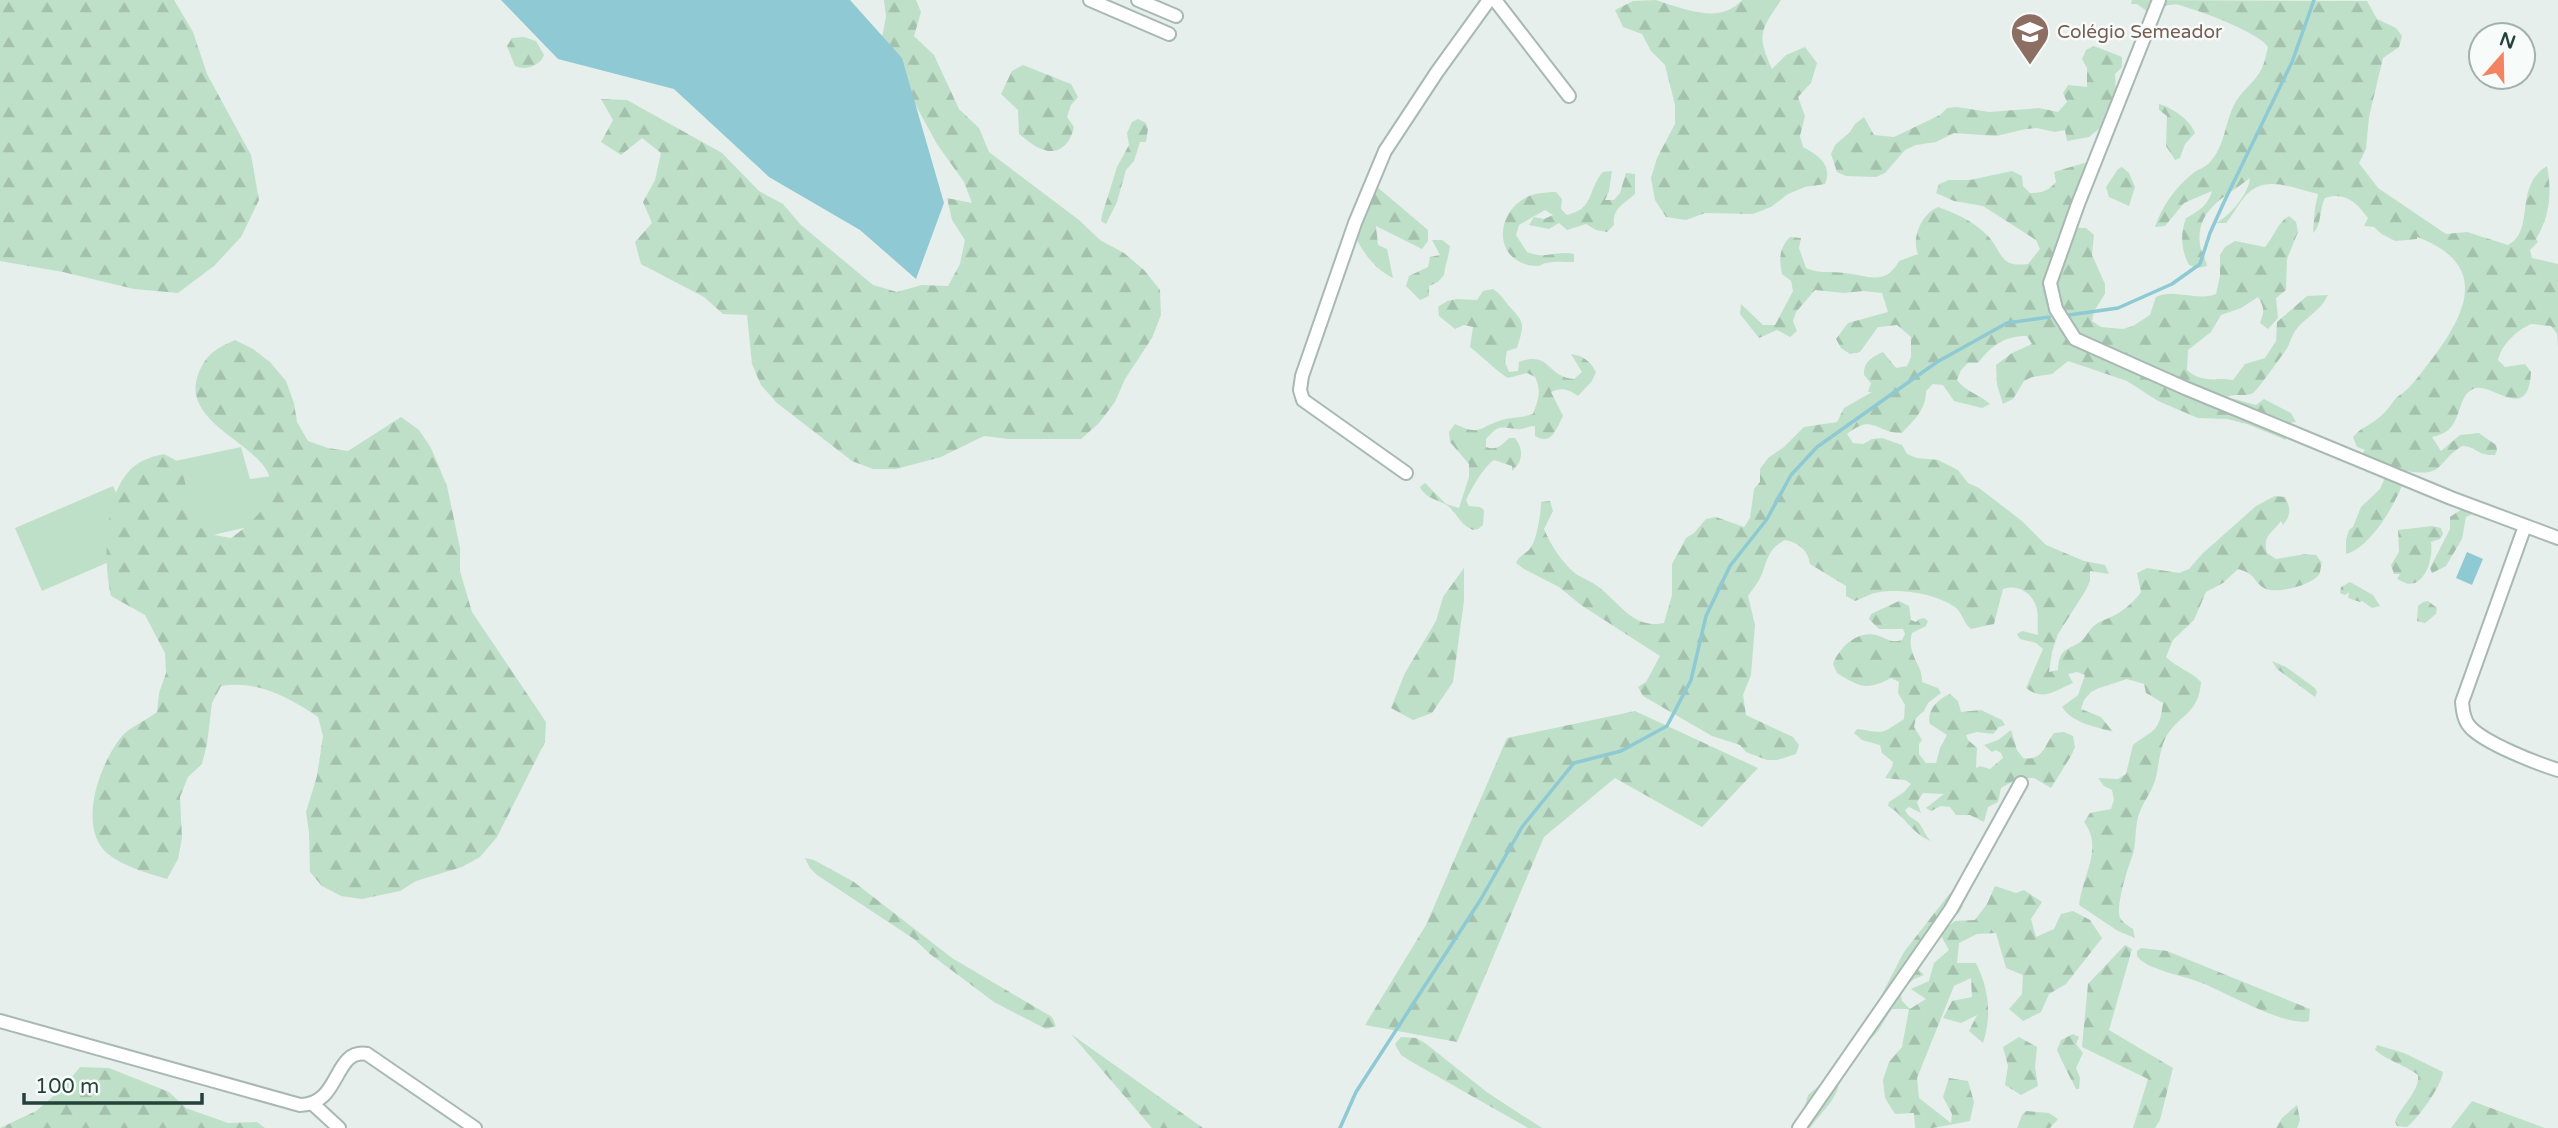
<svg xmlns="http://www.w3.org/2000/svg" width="2558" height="1128" font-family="'Varela Round',sans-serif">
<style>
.green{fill:#bfe0c8}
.forest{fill:url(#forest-firs);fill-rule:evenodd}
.water{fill:#8ec9d4}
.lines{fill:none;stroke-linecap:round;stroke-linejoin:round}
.stream{stroke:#8ec9d4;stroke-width:3.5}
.minor-casing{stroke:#a8b8b2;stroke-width:16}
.minor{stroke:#fff;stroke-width:12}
.labels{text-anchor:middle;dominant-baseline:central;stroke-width:5;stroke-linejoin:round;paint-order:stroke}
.education-label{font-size:19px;fill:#785e54;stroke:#f7fbf9;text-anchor:start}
</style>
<defs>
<pattern id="forest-firs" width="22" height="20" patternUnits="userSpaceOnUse" patternTransform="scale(1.75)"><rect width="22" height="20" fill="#bfe0c8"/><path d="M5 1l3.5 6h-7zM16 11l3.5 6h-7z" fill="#a4c1ad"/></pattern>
</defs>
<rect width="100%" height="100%" fill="#e6efeb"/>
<!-- green -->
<path class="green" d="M241,447L250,479L293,473L303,514L196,539L175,461Z
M113,486L141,548L42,591L15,528Z"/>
<!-- forest -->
<path class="forest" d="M0,0H174L193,32L207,74L251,155L259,200L241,237L214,266L178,293L134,289L63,272L0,261Z
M884,0H916L921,12L914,36L934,55L959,109L979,128L989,152L1079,220L1100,240L1124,253L1144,270L1160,290L1161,315L1152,338L1125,379L1115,402L1099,423L1081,439H1009L984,436L941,457L896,469H873L852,461L777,403L761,385L752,364L747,315L723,314L704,297L641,264L635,242L652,223L643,202L655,180L661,153L642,138L621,155L601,142L613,120L601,99L627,100L722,153L759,191L783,204L801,225L873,285L897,292L922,285L948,286L960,264L965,240L952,220L947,198L972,203L964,182L937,144L881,42L886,17Z
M1656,0C1684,9 1720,25 1742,0H1781C1761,30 1756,34 1772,69L1786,55L1805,47L1817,63L1811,83L1798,97L1805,116L1800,136L1803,147C1818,155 1833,165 1825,184L1805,187L1788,194L1771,207L1753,214L1705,213L1686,220L1666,217L1655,200L1651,178L1657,158L1675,124V105L1665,65L1651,51L1642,34L1623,27L1615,10L1633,1Z
M2132,0L2367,1L2377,19L2396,28L2402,36L2399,47L2383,58L2369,117L2366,149L2359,163L2378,188L2446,234L2467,232L2508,245C2536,230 2513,186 2547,166C2552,192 2550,216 2536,239L2538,242L2530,250L2532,258L2558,264V347L2557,334L2551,326L2531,324C2516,331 2502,344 2498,360L2505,367L2525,364L2531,372C2528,426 2491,380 2473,389C2458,396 2461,421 2447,431C2443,434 2437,436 2432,437L2441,451L2460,435L2479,433L2496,445L2497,450L2495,455C2477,456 2476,446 2462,446C2437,461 2445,478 2407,471C2401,495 2373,547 2346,554V540L2349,530L2353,527L2361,507L2380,489L2384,480L2381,470L2361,468L2359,458L2365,450L2357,447L2353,437C2361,427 2373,424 2382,415C2388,410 2391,404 2396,398C2397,397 2403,393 2404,392C2415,383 2423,370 2432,359C2468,311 2489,264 2417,237V239L2395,241L2382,234L2386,238L2374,227L2364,226L2368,218C2357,203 2345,191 2325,198C2319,210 2322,225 2313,233L2315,208L2318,194C2292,188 2262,172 2242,200C2236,208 2232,216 2226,223H2216C2230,216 2249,193 2250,178C2228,196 2195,208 2200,245C2201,252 2206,259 2207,266L2198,268L2189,265C2181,250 2180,234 2186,218C2198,212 2209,204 2212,191L2184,203L2165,226L2155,227C2162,206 2175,188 2192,174C2198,169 2205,168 2210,162C2224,147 2225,125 2233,107C2240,91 2255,83 2262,68C2265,62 2266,54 2268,47C2258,32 2198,10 2179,5C2170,3 2156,8 2148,12L2137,4H2131Z
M524,37L536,41L544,55C540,66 525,71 515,66L507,46L512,38Z
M2094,46L2122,57V67L2115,74L2116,94L2106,111L2101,127L2089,137L2067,141L2065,130L2055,132L2036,128L2026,129L1996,136L1954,133L1936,142L1916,145L1905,150L1885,173L1876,177L1846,176L1837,172L1831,154L1835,145L1850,132L1855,124L1864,117L1874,135L1894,137L1940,115L1947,108L1957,107L1989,112L2039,108L2058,112L2067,102L2063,93L2068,85L2087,87V68L2082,59L2086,50Z
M1023,65L1071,84L1078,97L1071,105L1067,117L1074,127C1070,145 1058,157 1039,148C1032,145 1025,138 1019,134L1018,110L1001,94L1012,71Z
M2159,104C2173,108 2190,120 2195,133L2185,144L2180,158L2175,160L2166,146L2167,116L2159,110Z
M1138,119L1146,123L1148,129L1146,142H1140L1134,161L1126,170L1117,202L1106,224L1101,221L1102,215L1117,167L1129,145L1127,133L1132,122Z
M2084,163L2093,166L2077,203L2066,218V227L2086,228L2094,235L2092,255L2105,284V294L2094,311L2092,321L2101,327L2123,329L2133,326L2150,315L2156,297C2174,288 2196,302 2216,294L2220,276V255L2225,247L2235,241L2265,247C2274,237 2277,223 2289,216L2296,222L2298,232L2287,259L2286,290L2276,298L2278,318L2268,329L2260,323C2264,313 2265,307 2258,297L2241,308L2221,315L2211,332L2188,350L2187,370C2201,383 2215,378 2233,380L2245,364L2265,358L2276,341L2277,322L2307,296L2328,295C2321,311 2305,317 2295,331C2291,337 2290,344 2286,350C2282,355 2257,391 2253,393C2245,397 2235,393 2227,397L2256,405L2264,399L2291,413L2296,422L2276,425L2284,430L2286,440L2247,424L2227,419L2198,418L2158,401L2127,381L2068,361L2052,374L2032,377L2024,381L2013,399L2003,404L1997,385L1996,365L2012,353L2032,344L2027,336C2004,336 1991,346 1978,363H1968L1961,370L1957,380C1966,392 1979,394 1990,404L1982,408L1954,401L1943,385L1933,384L1926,391C1926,410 1914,420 1902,433C1877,434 1874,412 1847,434L1853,443L1863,444L1872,439L1882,438L1902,445L1907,454L1917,458L1938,460L1958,470L1968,483L1979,488L2022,521L2046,545L2084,561L2105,565L2109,574L2090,571V581L2086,590L2058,634L2052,652L2049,672L2058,670C2059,649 2066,651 2080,642C2086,638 2089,629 2095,625C2100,621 2105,620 2111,617C2122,612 2134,602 2141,592L2137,573L2147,568L2179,573L2189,569L2202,554L2256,506L2275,496L2285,497C2291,509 2291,515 2283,525L2281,521C2272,533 2262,536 2267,553L2276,559L2306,554L2316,555L2322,563C2321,565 2320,572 2320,573C2314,585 2275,595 2264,588C2253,581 2256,574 2238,569L2223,583L2206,592L2194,620L2173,640L2166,657C2177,668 2191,671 2201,682C2199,715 2177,715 2165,739C2159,751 2159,767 2155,781C2151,793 2143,802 2139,814C2134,828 2137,843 2132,857C2127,870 2118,899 2119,914C2120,921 2127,925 2133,929L2135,938L2118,931L2079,905C2082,876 2104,848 2084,822L2090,813L2111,809L2114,800L2112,790L2104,786L2098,778L2118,779L2126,774L2133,745C2155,728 2159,733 2163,703L2146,693L2144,684L2127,679L2099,688L2091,692L2084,700L2081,709L2101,717L2113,732C2095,726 2073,724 2062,707L2078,695L2085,675L2077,672L2068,674L2073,683C2055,690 2044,702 2026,688L2043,649L2036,643L2020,639L2017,634L2022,631L2038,635C2037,626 2039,614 2036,606C2031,591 2016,584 2003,589L1994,624L1971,629C1963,623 1963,613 1955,607C1934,593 1898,588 1875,593C1869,594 1862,599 1855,601L1846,596V586L1810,564C1808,550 1799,543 1785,540C1764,551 1768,565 1758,582C1755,587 1751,591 1748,596L1755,625L1751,675L1743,695L1746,715L1793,737L1799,745L1796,754L1777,760H1767L1746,752L1740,745L1712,736L1643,696L1638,687L1646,682L1660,656L1581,605L1559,587L1524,569L1516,563C1520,554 1527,554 1531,547C1537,539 1541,513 1541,502L1550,501L1553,511L1544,529C1550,544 1563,564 1576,574C1584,579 1593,582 1600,588C1621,605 1634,629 1664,623L1672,595V564L1686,538L1694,533L1706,519L1716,517L1744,527L1750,518L1754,489L1760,482V469L1768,458L1784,447L1804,427L1837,422L1844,408L1872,392H1868L1871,383L1864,375C1863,362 1872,357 1883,352L1896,368L1907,366L1911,357V337L1897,325L1878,327L1860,352L1850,354L1841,348L1836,339L1848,323L1888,312L1882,293L1863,291L1844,293L1815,290L1796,312L1793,321L1797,331L1790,337L1777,330L1759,338L1740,314L1741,304L1763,325H1775L1793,291L1791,281L1782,274C1779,259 1779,248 1790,237L1801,238L1799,248L1806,268C1819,274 1831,271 1845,273C1867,275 1885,287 1899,261L1918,254C1911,237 1922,214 1938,207C1955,213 1973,221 1987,235C2003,251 1998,268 2028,264L2040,249L2036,240L1983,206L1954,201L1936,193L1939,184L1949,180H1970L2012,171L2022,176L2023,186L2030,193C2042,193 2048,191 2056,182L2054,172Z
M2122,167L2129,173L2135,187L2129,206L2109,197L2106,187L2118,169Z
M1612,171L1609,191L1605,200H1614L1620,193L1626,173L1635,174V194C1624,204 1612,208 1614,225L1607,232L1596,230L1586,224L1567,230L1559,223L1549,229L1529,225L1534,217L1544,219L1553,215L1545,210L1519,225L1516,235L1527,252C1547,260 1556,250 1574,254V262C1565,262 1555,261 1546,263C1541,264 1542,266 1536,266C1492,263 1494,211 1529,196C1537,193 1547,192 1556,192L1562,199L1561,209L1567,215C1596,208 1587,189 1603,172Z
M1376,186L1428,230V241L1422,249L1376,226L1378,245L1387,249L1393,278C1376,270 1361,251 1355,235Z
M1432,240H1442L1450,246C1449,256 1445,265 1444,275L1438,282L1429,286V296L1420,300L1406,286L1409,276L1428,267L1430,257L1440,255Z
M1493,289C1501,294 1503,299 1509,306C1526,324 1524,324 1517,348L1507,351L1505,362L1509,372L1518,371L1519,362C1550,350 1547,377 1574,379L1582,372L1571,354C1584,356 1590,361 1596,372L1592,381L1578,396C1568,389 1562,387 1551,392L1563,416C1556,429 1552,446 1535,436V426C1528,426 1523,430 1517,429C1500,428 1500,423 1486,439V447C1496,451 1502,445 1509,438H1515C1524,449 1523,462 1512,471V466L1494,460C1485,465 1469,492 1466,501L1469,506L1480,507L1484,510L1483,525L1478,529L1473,530C1460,525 1458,514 1448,506C1438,499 1427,500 1420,487L1425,483L1446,504L1459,508L1469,477V464L1450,442L1449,432L1455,424C1480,436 1478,428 1499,421C1509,417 1522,418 1533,414C1538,400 1542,391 1535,377L1527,373L1508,378C1496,371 1482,356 1470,347L1473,327L1464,325L1455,329L1439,316L1438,307L1447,301L1457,299L1477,300L1483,291Z
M235,340L253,349L270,362L286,381L294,403L297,422L308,441L328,448L348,451L401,417L419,430L431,448L447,486L460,548V571L472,612L546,722L545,742L497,837L480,857L462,867L416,881L400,891L362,899L341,896L322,886L310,872L309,832L306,812L317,776L323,736L318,717C288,697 257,680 221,686L212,703L207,744L202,764L188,777L180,797L182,838L178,859L167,879C148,873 124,867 108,854C76,827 100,763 122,736C130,727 147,720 157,712L159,693L166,673L165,653L145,615L111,596C103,562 104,496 130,470C140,460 151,457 164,454L181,463L193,522L209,534L231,538C347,454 173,444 198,375C206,354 215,349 235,340Z
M2451,498L2500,516L2503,518L2502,522L2490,520L2477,512L2466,517L2462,539L2446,566L2432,573L2430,568L2450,529V517L2462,509L2449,504Z
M2432,526L2441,528L2443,534L2440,539L2431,542C2433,556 2428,577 2415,583L2408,584L2397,579L2400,574H2394L2391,565L2399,552L2398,530Z
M1464,568V601L1453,682L1432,713L1413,720L1391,708L1405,673L1436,621L1443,597Z
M2350,582L2373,595L2380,606L2372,608L2362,601L2360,602L2348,598L2349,592L2345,595L2340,593L2341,587Z
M1899,601L1909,606L1911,620L1916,622L1919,619L1924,618L1928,621L1926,626L1912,633C1906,656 1923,663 1922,682L1938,688L1941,693L1928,703L1924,711L1916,718L1914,727L1922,740L1919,744V754L1926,763H1936L1940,748L1947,735L1930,724C1926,712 1938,698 1950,694L1958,701L1961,712L1981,710L2002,720L2005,725L1999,727L1993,734L1977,732L1966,735L1968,740L1977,748L1976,768L1980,766L1990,769L2003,758L2001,753L1996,750L1992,752L1984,745L1998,740L2011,730L2017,750L2023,758C2043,761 2044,746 2054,733L2064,732L2073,736L2075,747L2071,756L2051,788L2034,778H2019L2001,788L1998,802L1988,807L1984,822L1970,815H1956L1950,807L1941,806L1931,811L1926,808L1944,794L1923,793L1917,802L1921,813L1909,807L1905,810C1909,818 1912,817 1918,822C1923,827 1925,836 1931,841C1912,834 1905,816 1888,806L1889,802L1904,792L1911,784L1905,780L1885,778L1892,767L1893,762L1882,753L1880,745L1862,740L1854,733L1857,729C1885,733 1880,735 1904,719L1905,705L1898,693L1899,682L1891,678C1866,691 1860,687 1837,673L1833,664C1839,648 1857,630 1876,635C1887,638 1891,644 1902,640L1905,634L1903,629H1879L1869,619L1871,614Z
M2428,601L2437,608L2436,614L2425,623L2417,621L2418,606L2423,602Z
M2272,661L2286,667L2315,688L2317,692L2315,697L2277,669Z
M1635,711L1758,768L1702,827L1615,778L1544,837L1457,1042L1365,1025L1426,925L1507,738Z
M805,858L814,860L854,882L952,958L1052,1017L1056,1026L1046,1029L994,1002L930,954L914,939L817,875L810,868Z
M1995,886L2016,893L2024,890L2042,902L2031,919L2036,937L2054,929L2061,914L2073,911L2090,920L2102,938L2066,984L2049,994L2041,1012L2023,1021L2009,1009L2022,994L2023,975L2006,968L1996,933L1977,934L1959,943L1957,963H1976C1989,989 1992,1016 1983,1043L1969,1031L1977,1015L1961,1023L1943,1018L1952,1001L1972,997L1971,978L1954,986L1917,1078L1919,1098L1951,1123L1952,1114L1943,1097L1949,1078L1968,1081L1974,1102L1970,1121L1933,1128H1915L1914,1113L1895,1114L1885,1098L1883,1080L1889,1062L1902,1047L1909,1009H1892C1881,1023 1879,1038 1860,1044L1855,1036L1868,1021L1904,952L1950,893L1963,896V906L1958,914L1949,916L1941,932L1955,921L1975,920L1987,904ZM1940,934L1949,950L1934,963L1929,981L1911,989L1926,999L1910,1009L1902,1001L1900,991L1914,979L1924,975L1917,968C1923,955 1934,947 1940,934Z
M2125,945L2132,949L2109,1030L2173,1068L2160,1120L2155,1128H2133L2148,1079L2082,1047L2088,984Z
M2141,948L2167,951L2305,1007L2310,1009L2309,1021C2288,1028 2225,992 2202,983C2186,976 2146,970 2137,956V951Z
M1071,1034L1203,1128H1152Z
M2073,1034L2079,1037L2076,1044L2083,1053L2076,1068L2080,1078L2079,1089H2076C2069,1075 2063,1064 2057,1050L2061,1040Z
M1401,1037L1416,1038L1425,1043L1488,1093L1542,1128H1528L1412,1062L1401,1055L1395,1044Z
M2019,1037L2037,1047L2035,1067L2038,1086L2021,1095L2005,1085L2008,1066L2003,1047Z
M2377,1045L2404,1053L2443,1072C2441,1087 2419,1117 2407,1127L2397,1126L2395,1122C2400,1107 2420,1091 2418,1075C2405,1065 2388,1061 2375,1050Z
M80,1067L109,1068L169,1092L186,1108L228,1123L257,1122L265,1128H0L36,1111L63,1088Z
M1840,1068C1842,1097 1826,1106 1810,1128H1799L1808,1095Z
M2472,1101L2545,1128H2451Z
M2297,1105L2300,1120L2297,1128H2276L2282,1118Z
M2026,1111L2049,1113L2058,1119L2050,1128H2017L2022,1115Z"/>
<!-- water -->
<path class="water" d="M501,0H850L902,58L944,203L916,279L860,230L769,177L674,89L558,59Z
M2467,552L2483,559L2472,585L2456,578Z"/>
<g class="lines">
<!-- stream -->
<path class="stream" d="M2069,315L2118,308L2172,284L2200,264L2210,233L2224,202L2292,62L2314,0
M1340,1128L1356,1092L1481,899L1522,827L1574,763L1621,751L1667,726L1691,680L1706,616L1730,566L1767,519L1791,475L1817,447L1937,362L2007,323L2049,317"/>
<!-- minor casing -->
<g class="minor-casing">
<path id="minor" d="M1090,0L1169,34
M1138,0L1176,16
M1495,0L1569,96
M2159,0L2078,204L2050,283L2056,309L2075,339L2185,388L2451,498L2558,538
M1406,473L1303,400L1300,390L1302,376L1355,223L1385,151L1437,72L1489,0
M2525,526L2462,702C2463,712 2464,721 2471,728C2487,744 2536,763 2558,770
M0,1021L300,1105C341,1105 333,1048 367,1054L475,1128
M314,1105L339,1128
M1799,1128L1951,909L2021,783"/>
</g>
<!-- minor -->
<use href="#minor" class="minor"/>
</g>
<!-- icons -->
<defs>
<g id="school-pin" transform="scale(2.0125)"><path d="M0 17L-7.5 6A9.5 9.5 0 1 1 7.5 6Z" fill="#8d6e63" stroke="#f7fbf9"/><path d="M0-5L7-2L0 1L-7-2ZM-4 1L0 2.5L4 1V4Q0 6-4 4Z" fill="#fff"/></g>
</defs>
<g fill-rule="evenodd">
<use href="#school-pin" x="2030" y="32"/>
</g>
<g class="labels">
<!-- education labels -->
<g class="education-label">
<text x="2057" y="32">Colégio Semeador</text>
</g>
</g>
<!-- north arrow -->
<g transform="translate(2502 56) rotate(20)"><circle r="33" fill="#f7fbf9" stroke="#a3b1ad" stroke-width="2"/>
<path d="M0-5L12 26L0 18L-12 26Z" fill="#f4845f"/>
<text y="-10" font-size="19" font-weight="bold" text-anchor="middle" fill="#24423a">N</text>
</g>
<!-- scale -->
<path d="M24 1093v10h178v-10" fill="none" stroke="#24423a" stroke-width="3.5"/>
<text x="35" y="1093" font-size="21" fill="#24423a" stroke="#f7fbf9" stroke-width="5" paint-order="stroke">100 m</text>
</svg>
